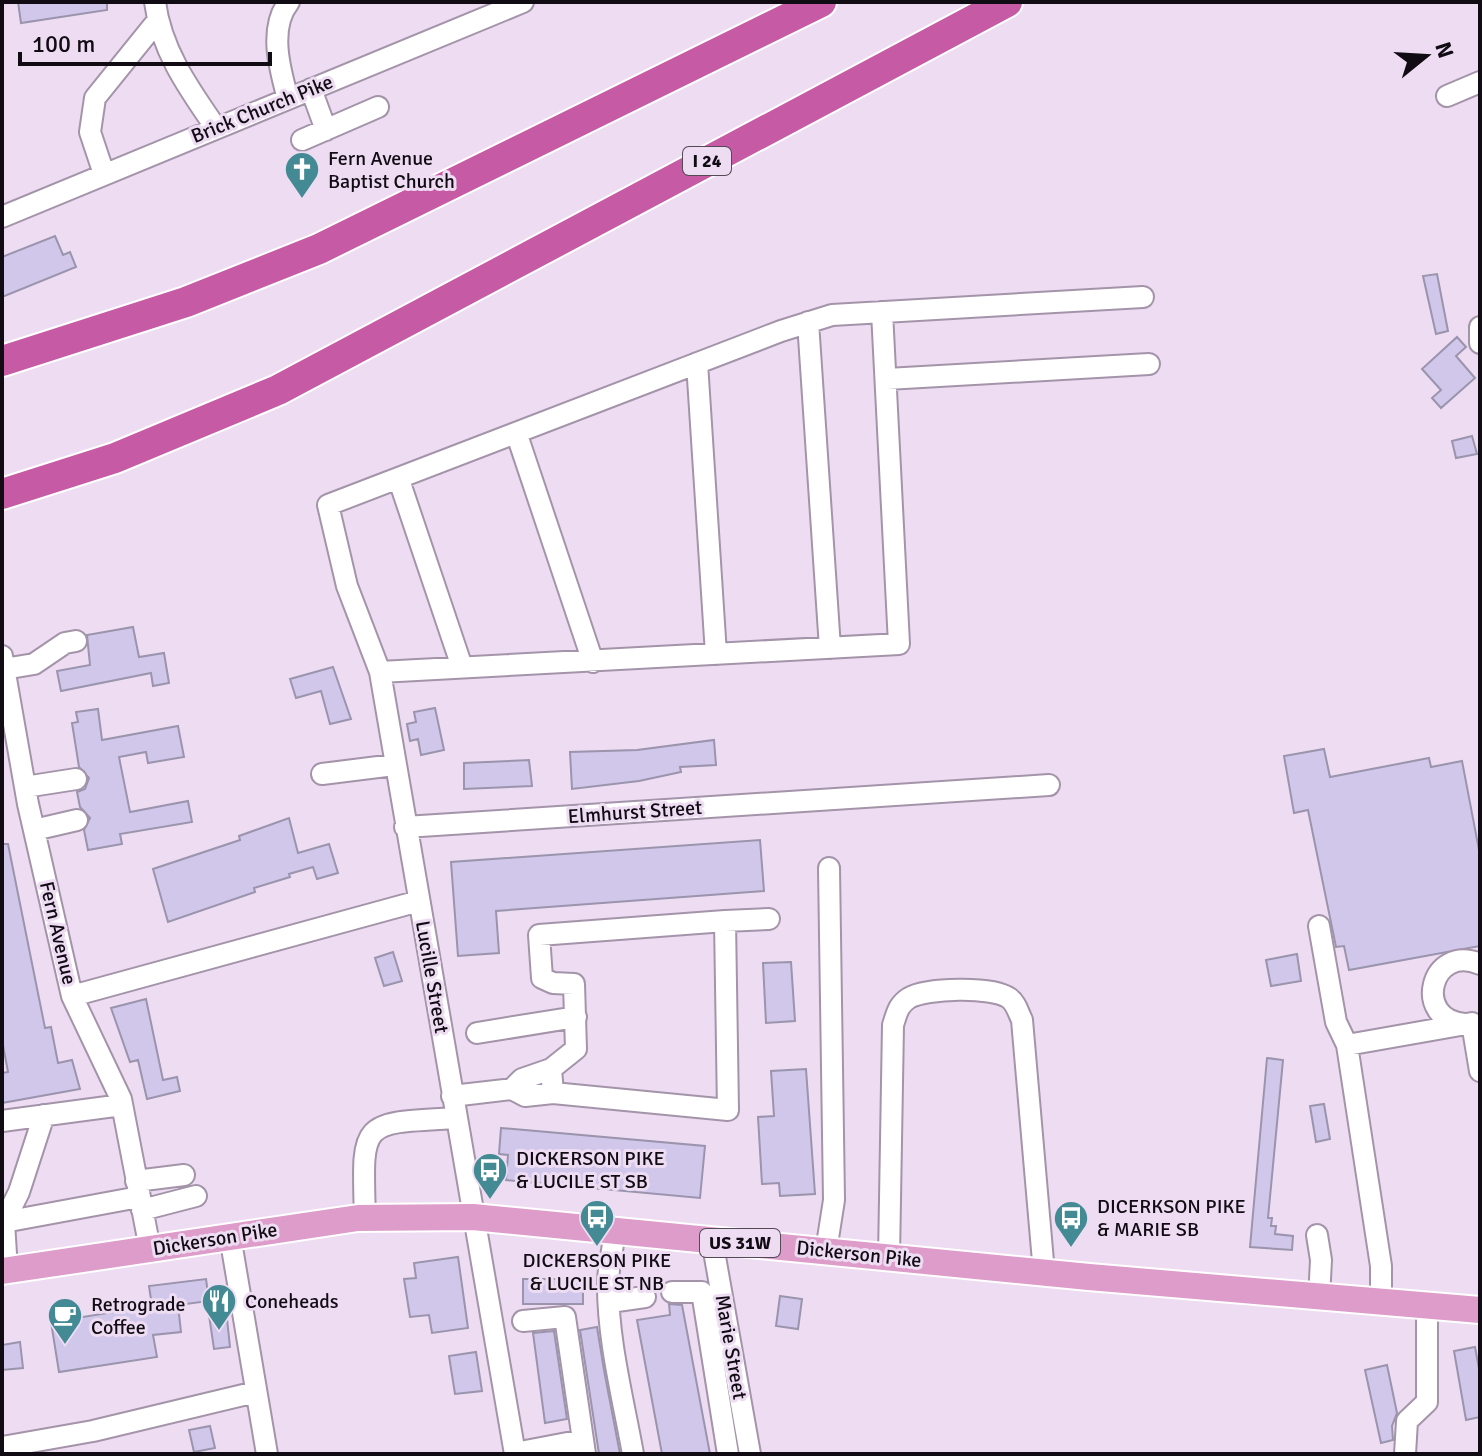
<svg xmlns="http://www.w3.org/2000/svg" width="1482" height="1456" font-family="Signika,sans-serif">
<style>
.building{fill:#d0c7eb;stroke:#9a94ac;stroke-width:2}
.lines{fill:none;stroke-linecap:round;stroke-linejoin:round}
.minor-casing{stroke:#a494a9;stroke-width:24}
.major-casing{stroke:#fff;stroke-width:30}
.highway-casing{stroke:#fff;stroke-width:34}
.minor{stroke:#fff;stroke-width:20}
.major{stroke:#dd9cc9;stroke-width:26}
.highway{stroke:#c75aa5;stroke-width:30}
.labels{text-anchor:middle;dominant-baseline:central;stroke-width:6;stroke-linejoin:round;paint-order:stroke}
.shield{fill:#eedcf3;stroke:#534a56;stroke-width:2}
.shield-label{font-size:18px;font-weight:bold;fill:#110c13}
.street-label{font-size:20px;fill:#110c13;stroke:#eedcf3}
.poi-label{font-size:20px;fill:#110c13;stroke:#eedcf3;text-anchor:start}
</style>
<rect width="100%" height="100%" fill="#eedcf3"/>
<!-- building -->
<path class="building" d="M18,2H107V10L21,23Z
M55,236L63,255L70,252L76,267L2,297V257Z
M1437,274L1448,331L1436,334L1423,276Z
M1457,337L1466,347L1456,356L1475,378L1441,408L1432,398L1441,390L1422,369Z
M1472,436L1477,454L1456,458L1452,441Z
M133,627L139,657L164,653L169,683L153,686L151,673L61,691L57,671L90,665L87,635Z
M333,667L351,719L330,724L321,691L296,698L290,679Z
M435,708L444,750L421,755L418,739L410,741L407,724L416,722L414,712Z
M98,709L102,740L178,726L184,757L148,763L146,752L119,757L130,812L188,801L192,822L120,834L122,844L88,850L84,830L90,818L80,807L77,792L85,789L89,778L79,767L72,723L78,722L76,712Z
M714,740L716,765L680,767L681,772L639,781L572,789L570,752L637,750Z
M1324,749L1330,777L1429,758L1431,767L1462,761L1480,855V946L1349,970L1344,946L1336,947L1308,810L1294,813L1284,756Z
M529,760L532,786L464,789V763Z
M289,818L298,853L329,844L338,873L317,879L313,867L289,874L290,877L254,888L255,892L168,922L153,869L240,840L239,836Z
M760,840L764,891L496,911L499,953L458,956L451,862Z
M2,844H8L45,1028L51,1027L58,1063L72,1060L80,1089L2,1103V1073L8,1072L2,1040Z
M393,952L402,981L384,986L375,958Z
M1297,954L1301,981L1271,986L1266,960Z
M791,962L795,1021L766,1023L763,963Z
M146,999L163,1080L177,1077L180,1091L147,1099L138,1060L130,1062L111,1008Z
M1267,1058L1283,1060L1268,1218H1272L1271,1226H1276L1275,1234L1293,1236L1292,1250L1250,1247Z
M806,1069L815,1194L780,1196L779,1183L762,1184L758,1117L774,1116L771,1071Z
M1324,1104L1330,1139L1316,1142L1310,1106Z
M501,1128L705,1146L700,1198L506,1180L508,1155L499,1154Z
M458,1257L468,1328L432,1333L429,1315L410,1317L404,1279L416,1278L414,1263Z
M206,1279L209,1301L178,1305L181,1332L153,1335L157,1357L59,1372L51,1322L152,1306L149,1286Z
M523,1279H583V1304H523Z
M780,1296L802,1299L798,1329L776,1326Z
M225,1300L230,1347L214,1349L207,1302Z
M669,1304L682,1305L710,1454H662L637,1320L670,1315Z
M597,1327L604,1370L620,1454H599L580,1330Z
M554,1331L567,1419L545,1423L533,1333Z
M20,1342L23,1368L2,1370V1345Z
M1475,1347L1480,1374V1417L1466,1420L1454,1351Z
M476,1352L482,1391L455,1394L449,1356Z
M1387,1365L1397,1413L1392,1426L1393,1440L1381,1443L1365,1370Z
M210,1426L215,1448L194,1452L189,1430Z"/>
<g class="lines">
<!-- minor casing -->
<g class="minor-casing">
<path id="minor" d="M155,2C161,50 189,89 216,128
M311,89L326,130
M1447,96L1480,82
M288,99C280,70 268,28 289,2
M302,140L378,107
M104,174L90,132L95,98L158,20
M2,217L523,2
M808,322L830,648
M1480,327V343
M697,363L716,654
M887,379L1149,364
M517,435L593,662
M399,480L462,667
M2,656L28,804L72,996L121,1099L150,1249
M4,669L34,664L65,643L76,641
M380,672L899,644L882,312
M322,774L394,765
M25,787L76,779
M405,827L1049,785
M34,830L77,820
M725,921L769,919
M1319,926L1336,1022L1347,1045
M72,996L419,901
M1465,1024C1412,1020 1430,943 1480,964
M477,1033L576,1017
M512,1089L525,1096L553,1093L728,1110L725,921L539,935L542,978L553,983L574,984L576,1049L551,1069L553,1093
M452,1096L512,1089L522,1079L551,1069
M2,1121L122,1105
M136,1181L184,1175
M142,1210L196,1196
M365,1218C362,1120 359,1123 456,1118
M4,1222L139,1197
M615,1231C613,1247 609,1264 608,1280C607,1338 623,1398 633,1454
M1317,1235L1321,1260L1319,1298
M230,1236L267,1454
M712,1240L750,1454
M826,1251L834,1200L829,868
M889,1257L893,1025C897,1013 898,1005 909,998C926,988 992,986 1009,998C1016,1003 1018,1012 1022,1020L1044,1273
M7,1270L4,1222L19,1192L44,1115
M672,1292H702L728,1454
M610,1302L645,1297
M1381,1304V1266L1347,1045L1472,1023L1480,1071
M523,1321L565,1317L583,1440
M2,1447L93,1431L256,1392
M515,1453L583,1440L585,1454
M515,1454L380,672L347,586L328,505L781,331L832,315L1143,297
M1405,1454L1407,1421L1427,1402V1308"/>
</g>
<!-- major casing -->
<g class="major-casing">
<path id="major" d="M2,1271L358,1218L473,1217L1089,1277L1480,1310"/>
</g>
<!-- highway casing -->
<g class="highway-casing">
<path id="highway" d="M2,361L186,302L319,249L821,2
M2,494L115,458L278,390L1007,2"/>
</g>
<!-- minor -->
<use href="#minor" class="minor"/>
<!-- major -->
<use href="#major" class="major"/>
<!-- highway -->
<use href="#highway" class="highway"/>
</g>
<!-- icons -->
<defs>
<g id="church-pin" transform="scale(1.8)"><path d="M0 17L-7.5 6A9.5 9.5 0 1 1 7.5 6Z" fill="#448a95" stroke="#eedcf3"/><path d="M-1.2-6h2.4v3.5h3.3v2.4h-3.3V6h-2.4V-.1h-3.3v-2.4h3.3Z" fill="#fff"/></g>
<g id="bus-pin" transform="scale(1.8)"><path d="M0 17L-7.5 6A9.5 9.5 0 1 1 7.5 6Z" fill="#448a95" stroke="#eedcf3"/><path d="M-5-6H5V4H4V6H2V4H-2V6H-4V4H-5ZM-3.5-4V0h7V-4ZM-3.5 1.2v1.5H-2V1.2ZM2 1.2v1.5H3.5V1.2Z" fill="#fff"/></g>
<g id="restaurant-pin" transform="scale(1.8)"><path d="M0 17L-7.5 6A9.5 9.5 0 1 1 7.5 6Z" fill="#448a95" stroke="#eedcf3"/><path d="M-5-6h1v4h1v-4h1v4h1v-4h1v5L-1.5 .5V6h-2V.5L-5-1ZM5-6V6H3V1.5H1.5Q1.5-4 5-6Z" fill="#fff"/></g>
<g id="cafe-pin" transform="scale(1.8)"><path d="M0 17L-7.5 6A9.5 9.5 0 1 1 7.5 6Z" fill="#448a95" stroke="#eedcf3"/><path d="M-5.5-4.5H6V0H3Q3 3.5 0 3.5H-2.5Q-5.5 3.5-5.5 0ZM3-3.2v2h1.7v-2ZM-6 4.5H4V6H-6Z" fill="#fff"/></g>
</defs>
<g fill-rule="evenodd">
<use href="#church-pin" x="302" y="169"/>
<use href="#bus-pin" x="490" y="1170"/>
<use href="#bus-pin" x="597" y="1217"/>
<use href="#bus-pin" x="1071" y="1218"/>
<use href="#restaurant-pin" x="219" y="1301"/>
<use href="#cafe-pin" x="65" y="1315"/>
</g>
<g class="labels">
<!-- shield labels -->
<g class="shield">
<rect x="683" y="147" width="48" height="28" rx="6"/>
<rect x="700" y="1229" width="80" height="28" rx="6"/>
</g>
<g class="shield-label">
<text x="707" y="161">I 24</text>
<text x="740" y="1243">US 31W</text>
</g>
<!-- street labels -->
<g class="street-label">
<text transform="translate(262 109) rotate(-22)">Brick Church Pike</text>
<text transform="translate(635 812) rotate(-4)">Elmhurst Street</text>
<text transform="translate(58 933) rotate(77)">Fern Avenue</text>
<text transform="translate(432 977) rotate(80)">Lucille Street</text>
<text transform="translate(215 1239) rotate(-9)">Dickerson Pike</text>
<text transform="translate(859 1254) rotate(6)">Dickerson Pike</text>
<text transform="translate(731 1347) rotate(80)">Marie Street</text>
</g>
<!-- poi labels -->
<g class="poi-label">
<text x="328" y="158">Fern Avenue<tspan x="328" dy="23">Baptist Church</tspan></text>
<text x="516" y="1158">DICKERSON PIKE<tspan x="516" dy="23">&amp; LUCILE ST SB</tspan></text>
<text x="1097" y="1206">DICERKSON PIKE<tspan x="1097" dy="23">&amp; MARIE SB</tspan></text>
<text x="597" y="1260" text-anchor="middle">DICKERSON PIKE<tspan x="597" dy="23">&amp; LUCILE ST NB</tspan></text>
<text x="245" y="1301">Coneheads</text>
<text x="91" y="1304">Retrograde<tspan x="91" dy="23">Coffee</tspan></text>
</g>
</g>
<!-- border -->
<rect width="1482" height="1456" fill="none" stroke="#110c13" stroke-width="8"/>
<!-- north arrow -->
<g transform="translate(1426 56) rotate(72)" stroke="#eedcf3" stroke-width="6" paint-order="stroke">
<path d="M0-6L14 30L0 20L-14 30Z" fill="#110c13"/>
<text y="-12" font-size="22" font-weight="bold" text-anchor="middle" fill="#110c13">N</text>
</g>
<!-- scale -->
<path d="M20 52v12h250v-12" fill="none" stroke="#110c13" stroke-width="4"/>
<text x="32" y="52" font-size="24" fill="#110c13" stroke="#eedcf3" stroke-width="6" paint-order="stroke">100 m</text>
</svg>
